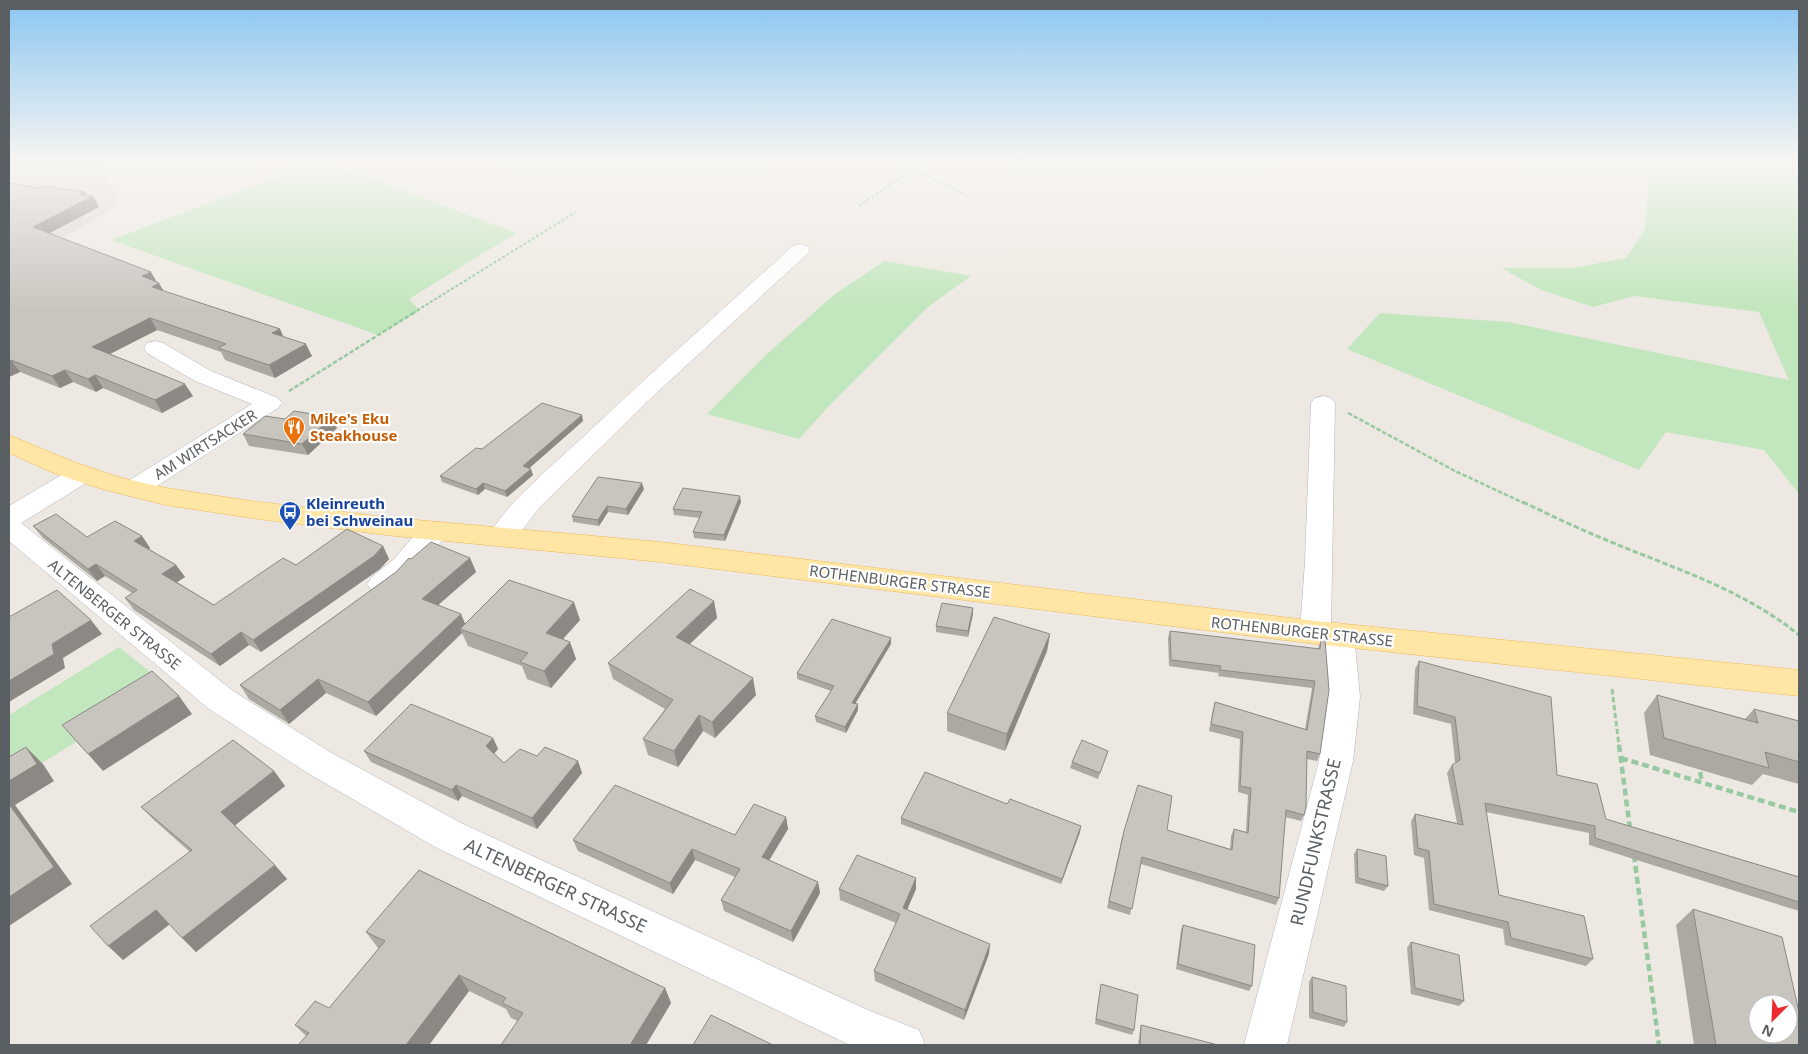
<svg xmlns="http://www.w3.org/2000/svg" width="1808" height="1054" font-family="'Noto Sans',sans-serif">
<style>
.industrial{fill:#dedbd6}
.green{fill:#c2e6bd}
.lines{fill:none;stroke-linecap:round;stroke-linejoin:round}
.minor-casing{stroke:#b2b6ba;stroke-width:1}
.major-casing{stroke:#f4b554;stroke-width:1}
.path-far3{stroke:#98c9a0;stroke-width:2;stroke-dasharray:3 2;stroke-linecap:butt}
.path-far2{stroke:#98c9a0;stroke-width:2.5;stroke-dasharray:4.5 2;stroke-linecap:butt}
.path-far1{stroke:#98c9a0;stroke-width:3;stroke-dasharray:5.5 2.5;stroke-linecap:butt}
.path{stroke:#98c9a0;stroke-width:4.5;stroke-dasharray:7 4;stroke-linecap:butt}
.minor{fill:#fff;fill-rule:evenodd}
.major{fill:#ffe6a5;fill-rule:evenodd}
.wall{fill:#aca9a3}
.shaded-wall{fill:#8c8985}
.building{fill:#c8c4be;stroke:#8c8985;fill-rule:evenodd}
.labels{text-anchor:middle;dominant-baseline:central;stroke-width:4.5;stroke-linejoin:round;paint-order:stroke}
.food-label{font-size:15px;font-weight:bold;fill:#c56008;stroke:#fff;text-anchor:start}
.street-label{font-size:15px;fill:#5a5f63;stroke:#fff}
.transit-label{font-size:15px;font-weight:bold;fill:#164399;stroke:#fff;text-anchor:start}
.near-street-label{font-size:18px;fill:#5a5f63;stroke:#fff}
</style>
<rect width="100%" height="100%" fill="#ede9e2"/>
<!-- industrial -->
<path class="industrial" d="M9,163H106L102,169L120,203L80,229L9,262Z"/>
<!-- green -->
<path class="green" d="M1650,163H1799V494L1764,450L1666,432L1639,470L1347,349L1380,313L1508,322L1789,380L1759,312L1634,296L1593,307L1541,290L1501,268H1573L1626,258L1645,229Z
M309,165L357,173L516,233L409,299L420,311L378,335L111,240Z
M884,261L971,276L928,307L827,408L799,439L707,414L768,353L835,294Z
M119,647L168,686L9,783V715Z"/>
<g class="lines">
<!-- minor casing -->
<g class="minor-casing">
<path id="minor" d="M800,244L807,246L810,250L807,254L649,400L540,507L511,544L501,546L491,544L487,537C511,499 549,469 582,438C651,373 722,310 793,246Z
M155,341L163,343L211,371L278,398L282,403L278,408L143,495L134,497L125,495L121,489L125,483L252,404L195,381L147,353L144,348L147,343Z
M1323,396L1331,398L1335,403L1331,626L1339,623L1350,627L1354,635L1360,697L1353,761L1287,1045H1244L1319,761L1328,697L1324,641L1315,643L1304,640L1300,632L1305,561L1311,403L1315,398Z
M82,466L91,468L95,474L91,480L21,523L233,691L330,752L463,824L870,1011L919,1030L925,1045H850L437,848L306,772L209,709L9,541V506L73,468Z
M434,522L444,524L448,531C438,548 403,592 383,594C380,594 375,592 372,591L367,584L372,577L394,559L424,524Z"/>
</g>
<!-- major casing -->
<g class="major-casing">
<path id="major" d="M9,435L74,462L118,477L166,488L251,501L395,518L660,542L1316,621L1799,670V696L1316,644L660,562L395,536L251,518L166,505L102,489L56,474L9,453Z"/>
</g>
<!-- path-far3 -->
<path class="path-far3" d="M892,163L928,176L966,195
M859,206L922,163
M413,313L576,212"/>
<!-- path-far2 -->
<path class="path-far2" d="M289,391L415,312
M1348,413L1455,471L1526,504"/>
<!-- path-far1 -->
<path class="path-far1" d="M1523,502C1550,515 1577,528 1604,539C1672,568 1741,588 1799,635
M1612,689L1619,746"/>
<!-- path -->
<path class="path" d="M1619,745L1630,829
M1621,758L1799,812
M1700,772L1702,782
M1634,855L1659,1045"/>
<!-- minor -->
<use href="#minor" class="minor"/>
<!-- major -->
<use href="#major" class="major"/>
</g>
<!-- wall -->
<path class="wall" d="M9,183L93,196L99,207L50,233L157,282L164,291L280,329L283,336L312,356L275,378L225,360L221,352L157,330L110,354L193,396L162,413L103,388L96,392L73,382L60,388L20,372L9,377Z
M583,421L529,468L531,469L533,475L507,497L485,489L478,495L442,482L440,476L482,449Z
M337,428L308,455L249,446L243,434Z
M644,489L628,515L608,512L599,526L573,522L572,516Z
M741,502L725,541L694,538L693,532L700,518L674,515L673,509Z
M33,526L87,537L142,536L150,548L149,549L176,565L185,577L177,582L214,605L296,565L383,546L389,559L380,569L261,652L249,645L220,666L134,610L125,598L132,593L105,576L97,581L43,538Z
M470,558L476,572L438,605L465,624L580,620L563,639L570,642L576,659L551,688L527,679L522,666L468,646L462,633L376,716L326,693L289,724L249,699L240,685L396,572L411,559Z
M714,601L717,618L690,644L756,695L715,738L703,731L678,767L648,755L643,739L665,709L613,679L608,663Z
M973,608V614L968,637L936,632V626Z
M1170,631L1318,649L1321,639L1320,754L1317,761L1307,759L1304,815L1301,821L1285,817L1279,898L1276,905L1141,864L1130,915L1107,908L1122,837L1167,830L1230,849L1231,836L1234,829L1246,832L1248,795L1238,792L1240,739L1209,731L1213,709L1215,702L1305,729L1312,688L1218,676L1219,673L1169,666L1168,638Z
M1050,634L1047,651L1005,751L947,731V713Z
M891,644L855,704L858,710L846,733L816,722L815,716L831,691L797,679V673Z
M1419,661L1557,775L1606,819L1799,877V911L1589,845V833L1486,812L1499,895L1593,959L1586,966L1505,945L1503,929L1429,910L1424,858L1414,855L1411,821L1415,814L1457,823L1447,773L1452,765L1455,763L1451,724L1413,714L1415,669Z
M1657,695L1745,719L1754,709L1799,721V784L1763,774L1752,785L1650,755L1644,713Z
M493,738L498,749L494,754L504,763L537,756L578,761L582,773L537,829L462,796L458,801L371,762L364,751Z
M1106,757L1098,779L1070,768L1072,762Z
M274,771L285,786L235,825L287,879L196,952L170,924L123,960L190,852L155,821L141,807Z
M786,817L788,829L769,860L818,882L820,893L793,942L724,911L721,900L735,877L695,860L673,894L578,851L573,840L735,835Z
M901,818L1080,832L1061,884L901,824Z
M1357,849L1388,886L1384,891L1355,883L1354,854Z
M916,878V889L907,910L989,954L964,1020L875,981L874,971L896,923L840,900L839,889Z
M1693,909L1799,1045H1694L1676,925Z
M1183,925L1252,986L1249,991L1176,969L1181,930Z
M366,932L665,988L671,1003L646,1045H501L518,1021L511,1018L506,1009L469,991L429,1045H298L306,1036L295,1025L329,1008L379,948H378Z
M1411,942L1464,1001L1459,1006L1411,994L1407,948Z
M1312,977L1347,1022L1344,1027L1309,1018V982Z
M1101,984L1134,1030L1132,1035L1095,1024L1100,989Z
M1141,1025L1218,1045H1138L1140,1030Z"/>
<!-- shaded-wall -->
<path class="shaded-wall" d="M85,192L89,198L93,196L99,207L40,238L33,227Z
M151,272L158,284L159,283L166,295L158,299L142,276Z
M150,318L157,330L100,359L92,347Z
M280,329L285,341L272,333Z
M306,344L312,356L275,378L269,365Z
M11,360L20,372L9,377V361Z
M65,370L73,382L60,388L52,376Z
M95,375L103,388L96,392L88,379Z
M185,384L193,396L162,413L155,400Z
M582,415L583,421L525,472L523,466Z
M332,417L337,428L308,455L302,444Z
M531,469L533,475L507,497L505,491Z
M483,483L485,489L478,495L476,489Z
M642,483L644,489L628,515L626,509Z
M740,496L741,502L725,541L724,535Z
M607,506L608,512L599,526L598,520Z
M142,536L150,548L143,553L134,541Z
M383,546L389,559L380,569L261,652L253,640Z
M470,558L476,572L429,613L422,599Z
M96,564L105,576L97,581L88,569Z
M176,565L185,577L171,586L162,574Z
M714,601L717,618L680,653L676,637Z
M574,602L580,620L552,651L546,633Z
M973,608V614L968,637V631Z
M461,614L467,628L460,629L462,633L376,716L368,702Z
M91,620L102,634L63,658L65,668L9,702V681L52,644Z
M241,632L249,645L220,666L211,654Z
M1050,634L1047,651L1005,751L1007,734Z
M891,638V644L852,709V703Z
M570,642L576,659L551,688L544,671Z
M753,678L756,695L715,738L712,722Z
M318,679L326,693L289,724L280,710Z
M179,696L192,714L103,771L88,754Z
M858,704V710L846,733L845,727Z
M699,715L703,731L678,767L674,751Z
M493,738L498,749L491,757L486,746Z
M26,747L43,764L54,781L15,805L72,884L9,926V781Z
M578,761L582,773L537,829L532,818Z
M274,771L285,786L233,827L221,812Z
M456,785L462,796L458,801L452,790Z
M786,817L788,829L764,869L762,857Z
M1081,826L1080,832L1061,884L1062,879Z
M692,849L695,860L673,894L670,883Z
M275,865L287,879L196,952L182,938Z
M916,878V889L903,919V908Z
M818,882L820,893L793,942L791,931Z
M156,910L170,924L123,960L108,946Z
M990,944L989,954L964,1020L965,1010Z
M459,975L469,991L429,1045H406Z
M665,988L671,1003L646,1045H630Z"/>
<!-- building -->
<path class="building" d="M9,183L39,188L44,186L85,192L80,194L93,196L33,227L151,272L142,276L159,283L152,287L280,329L272,333L306,344L269,365L218,348L226,344L150,318L92,347L185,384L155,400L95,375L88,379L65,370L52,376L11,360L9,361Z
M542,403L582,415L523,466L531,469L505,491L483,483L476,489L440,476L476,448L482,449Z
M294,411L332,417L302,444L243,434L265,416L285,419Z
M598,477L642,483L626,509L607,506L598,520L572,516Z
M683,488L740,496L724,535L693,532L702,512L673,509Z
M56,514L87,537L115,521L142,536L134,541L176,565L162,574L214,605L283,558L296,565L347,529L383,546L374,556L253,640L241,632L211,654L125,598L137,590L96,564L88,569L33,526Z
M431,542L470,558L422,599L461,614L368,702L318,679L280,710L240,685L396,572L409,558L411,559Z
M509,580L574,602L546,633L570,642L544,671L520,662L528,653L460,629Z
M690,589L714,601L676,637L753,678L712,722L699,715L674,751L643,739L673,700L608,663Z
M57,590L91,620L52,644L54,654L9,681V617Z
M942,603L973,608L968,631L936,626Z
M994,617L1050,634L1007,734L947,713Z
M832,619L891,638L852,703L858,704L845,727L815,716L834,686L797,673Z
M1170,631L1320,649L1321,639L1325,640L1329,690L1320,754L1307,751L1306,807L1304,815L1286,810L1279,898L1142,857L1132,909L1109,901L1124,831L1138,785L1172,796L1167,830L1232,850L1234,829L1248,833L1251,788L1240,786L1243,732L1211,724L1215,702L1307,730L1315,681L1220,670L1221,666L1171,660Z
M1419,661L1551,697L1557,775L1597,784L1606,819L1799,877V902L1595,838V826L1485,803L1499,895L1584,916L1593,959L1511,938L1508,922L1434,904L1429,851L1418,848L1415,814L1463,825L1452,765L1460,760L1455,717L1417,706Z
M152,671L179,696L88,754L62,725Z
M1657,695L1758,723L1754,709L1799,721V762L1765,752L1769,768L1664,738Z
M411,704L493,738L486,746L504,763L520,749L537,756L545,747L578,761L532,818L456,785L452,790L364,751Z
M233,740L274,771L221,812L275,865L182,938L156,910L108,946L90,926L192,850L141,807Z
M1082,740L1108,751L1100,773L1072,762Z
M26,747L37,764L9,781V757Z
M925,772L1007,804L1010,799L1081,826L1062,879L901,818Z
M615,785L735,835L754,804L786,817L762,857L818,882L791,931L721,900L740,869L692,849L670,883L573,840Z
M9,804L54,867L9,897Z
M1357,849L1386,856L1388,886L1358,878Z
M857,855L916,878L903,908L990,944L965,1010L874,971L900,914L839,889Z
M419,870L665,988L630,1045H501L523,1013L502,1003L506,998L459,975L406,1045H298L309,1033L295,1025L315,1001L329,1008L385,941L366,932Z
M1693,909L1782,937L1799,1012V1045H1716ZM1758,1004H1788V1034H1758Z
M1183,925L1255,945L1252,986L1178,964Z
M1411,942L1459,955L1464,1001L1415,988Z
M1312,977L1346,986L1347,1022L1313,1012Z
M1101,984L1138,995L1134,1030L1096,1019Z
M711,1015L773,1045H693Z
M1141,1025L1218,1045H1140Z"/>
<!-- sky -->
<linearGradient id="sky" x2="0" y2="1"><stop stop-color="#8bc6f1"/><stop offset="0.52" stop-color="#f7f5f2"/><stop offset="1" stop-color="#f7f5f2" stop-opacity="0"/></linearGradient>
<rect width="1808" height="311" fill="url(#sky)"/>
<!-- icons -->
<defs>
<g id="restaurant-pin" transform="scale(1.125)"><path d="M0 17L-7.5 6A9.5 9.5 0 1 1 7.5 6Z" fill="#e8710a" stroke="#fff"/><path d="M-5-6h1v4h1v-4h1v4h1v-4h1v5L-1.5 .5V6h-2V.5L-5-1ZM5-6V6H3V1.5H1.5Q1.5-4 5-6Z" fill="#fff"/></g>
<g id="bus-pin" transform="scale(1.125)"><path d="M0 17L-7.5 6A9.5 9.5 0 1 1 7.5 6Z" fill="#1a4fb4" stroke="#fff"/><path d="M-5-6H5V4H4V6H2V4H-2V6H-4V4H-5ZM-3.5-4V0h7V-4ZM-3.5 1.2v1.5H-2V1.2ZM2 1.2v1.5H3.5V1.2Z" fill="#fff"/></g>
</defs>
<g fill-rule="evenodd">
<use href="#restaurant-pin" x="294" y="427"/>
<use href="#bus-pin" x="290" y="512"/>
</g>
<g class="labels">
<!-- food labels -->
<g class="food-label">
<text x="310" y="418">Mike's Eku<tspan x="310" dy="17">Steakhouse</tspan></text>
</g>
<!-- street labels -->
<g class="street-label">
<text transform="translate(205 444) rotate(-32)">AM WIRTSACKER</text>
<text transform="translate(900 581) rotate(7)">ROTHENBURGER STRASSE</text>
<text transform="translate(115 614) rotate(39)">ALTENBERGER STRASSE</text>
<text transform="translate(1302 631) rotate(6)">ROTHENBURGER STRASSE</text>
</g>
<!-- transit labels -->
<g class="transit-label">
<text x="306" y="503">Kleinreuth<tspan x="306" dy="17">bei Schweinau</tspan></text>
</g>
<!-- near-street labels -->
<g class="near-street-label">
<text transform="translate(1315 842) rotate(-77)">RUNDFUNKSTRASSE</text>
<text transform="translate(556 885) rotate(25)">ALTENBERGER STRASSE</text>
</g>
</g>
<!-- border -->
<rect width="1808" height="1054" fill="none" stroke="#5a5f63" stroke-width="20"/>
<!-- north arrow -->
<g transform="translate(1773 1019) rotate(204)"><circle r="24" fill="#ffffff" stroke="#bdbfc1"/>
<path d="M0-4L9 19L0 12L-9 19Z" fill="#ec292f"/>
<text y="-8" font-size="14" font-weight="bold" text-anchor="middle" fill="#5a5f63">N</text>
</g>
</svg>
